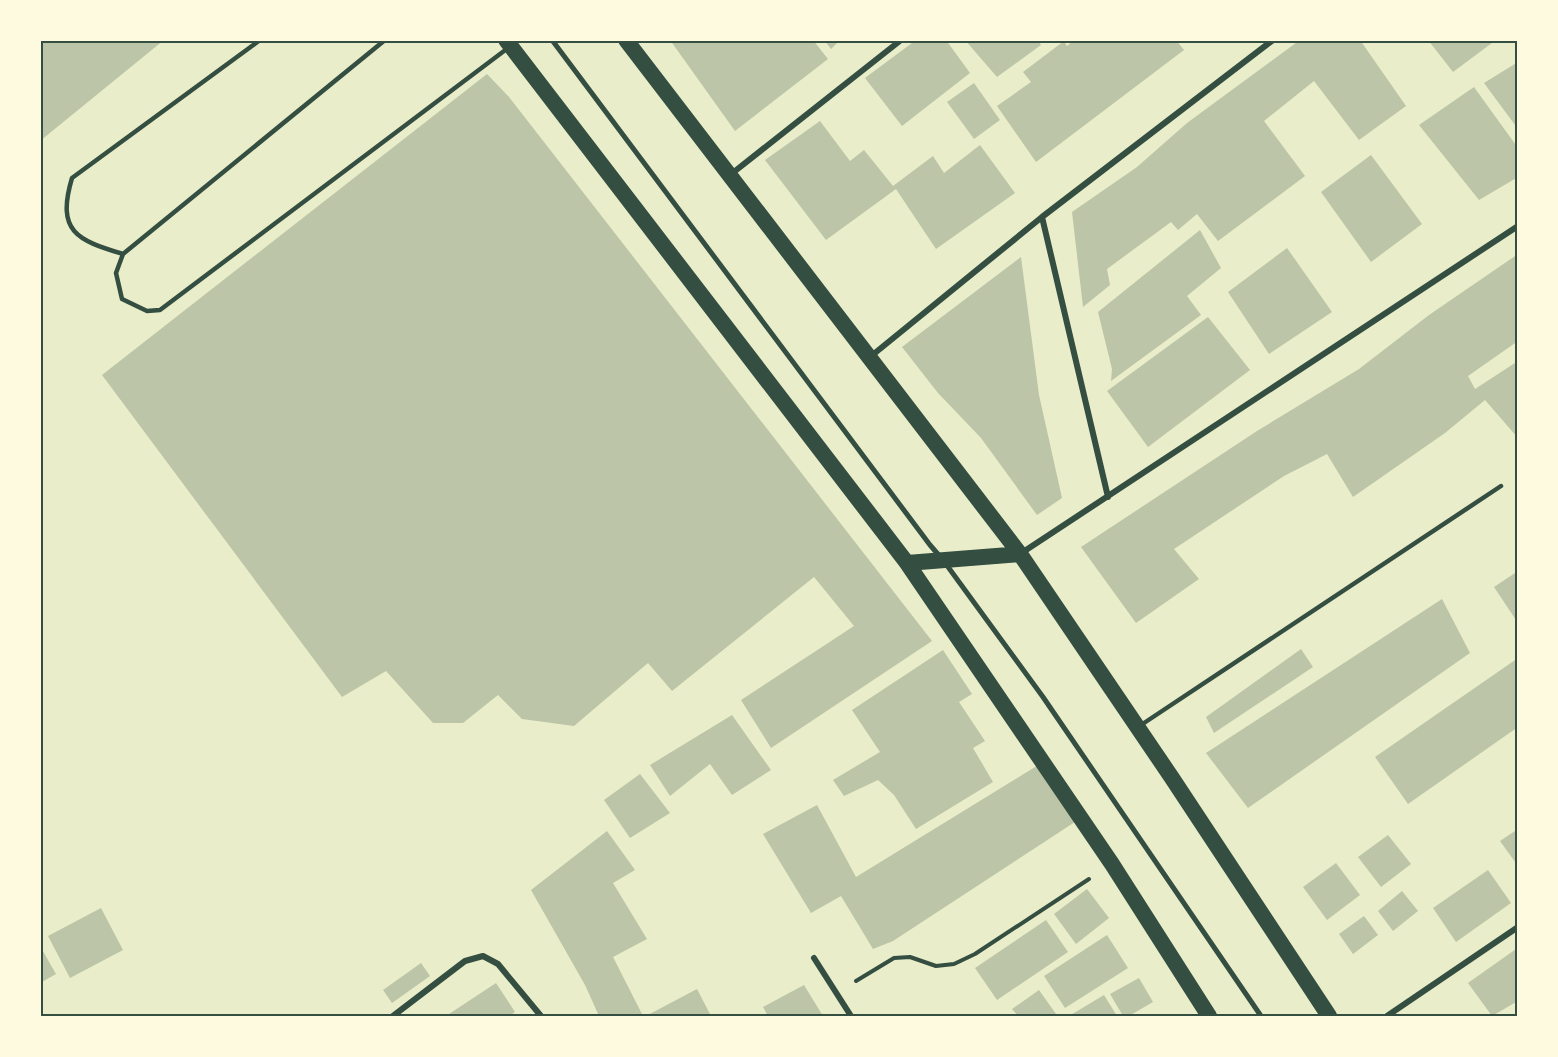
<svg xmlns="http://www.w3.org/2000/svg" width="1558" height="1057" font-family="Mulish,sans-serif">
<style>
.building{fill:#bcc5a7}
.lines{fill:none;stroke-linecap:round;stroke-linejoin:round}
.path{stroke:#344e41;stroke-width:4}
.service{stroke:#344e41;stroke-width:4.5}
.pedestrian{stroke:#344e41;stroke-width:5}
.minor{stroke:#344e41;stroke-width:6}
.trunk{stroke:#344e41;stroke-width:16}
.neatline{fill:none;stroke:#344e41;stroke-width:2}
</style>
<rect width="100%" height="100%" fill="#e9edc9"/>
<!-- building -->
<path class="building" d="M40,40H164L40,141Z
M670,40H813L828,59L735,131Z
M824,40H840L831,49Z
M916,40H946L970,73L902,126L865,78Z
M965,40H1038L1041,45L997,77Z
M1074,40H1176L1184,50L1036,162L997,106L1031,82L1023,72L1064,41L1067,46Z
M1300,40H1360L1406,106L1359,140L1314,81L1264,121L1305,176L1218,241L1197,214L1178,230L1171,222L1107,269L1110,285L1083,307L1072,212L1137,167L1187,123Z
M1428,40H1496L1453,72Z
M1518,62V129L1484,83Z
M487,74L509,97L932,641L771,748L741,700L854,626L814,577L672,691L648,663L574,726L522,719L498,695L463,723H433L386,671L342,697L102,375Z
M974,83L1000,120L974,139L947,102Z
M1474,87L1518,148V177L1479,200L1419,125Z
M820,121L850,161L864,150L893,186L933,156L944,173L980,145L1015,193L936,249L896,189L826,240L765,160Z
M1371,155L1422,224L1371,262L1321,192Z
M1200,230L1221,268L1187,296L1201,315L1111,381L1112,369L1098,312Z
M1287,248L1332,312L1269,354L1228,292Z
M1518,254V341L1468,376L1475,389L1518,361V438L1485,400L1445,433L1353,497L1327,454L1284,476L1174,549L1199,579L1136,623L1081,547L1257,431L1359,369L1429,315Z
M1021,257L1039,395L1062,498L1037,515L981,438L938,393L902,347Z
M1208,317L1250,370L1148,447L1107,391Z
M1518,571V623L1494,587Z
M1442,599L1470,653L1248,808L1206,753Z
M1301,649L1313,667L1214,733L1206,717Z
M943,650L972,694L959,702L985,741L973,748L993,782L916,829L894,795L878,780L844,796L833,780L880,752L852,710Z
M1518,658V727L1408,804L1375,757Z
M732,715L771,770L732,795L710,764L670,796L650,765Z
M1040,764L1078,820L893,941L873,949L841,896L811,913L763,834L817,805L856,877Z
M640,774L670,813L630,838L604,800Z
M1518,829V866L1500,841Z
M607,831L635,870L613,883L647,939L613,957L643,1016H599L585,985L531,890Z
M1388,835L1411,864L1381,887L1358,857Z
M1336,863L1360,895L1327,920L1303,887Z
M1488,870L1511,903L1456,942L1433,908Z
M1087,889L1109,918L1076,944L1054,914Z
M1402,891L1418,911L1393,931L1378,911Z
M101,908L123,950L70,978L48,936Z
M1364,916L1378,935L1353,954L1339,934Z
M1046,920L1068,952L997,1000L975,968Z
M1107,935L1128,968L1065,1008L1044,976Z
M40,946L56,974L40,983Z
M1516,949L1518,1001L1492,1016L1468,983Z
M421,963L430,976L392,1003L383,990Z
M1139,978L1153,1002L1129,1016H1123L1110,994Z
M496,983L515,1012L509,1016H446Z
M804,985L823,1016H768L763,1007Z
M697,989L711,1016H646Z
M1039,990L1056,1014L1052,1016H1018L1012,1009Z
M1104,995L1117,1016H1069Z"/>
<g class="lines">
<!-- path -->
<path class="path" d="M856,981L894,958L910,957L936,966L954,964L975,954L1089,879"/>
<!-- service -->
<path class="service" d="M385,40L123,254L116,273L122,299L147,311L160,310L508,48
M123,254C77,240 56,232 72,178L260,40
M1141,725L1501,486"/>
<!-- pedestrian -->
<path class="pedestrian" d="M552,40L930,545L943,560L1043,697L1261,1016"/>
<!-- minor -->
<path class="minor" d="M730,175L901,40
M1042,217L1108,497
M870,357L1042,217L1273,40
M1020,554L1518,226
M814,958L851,1016
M393,1016L465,961L483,956L498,964L541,1016
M1387,1016L1518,927"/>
<!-- trunk -->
<path class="trunk" d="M506,40L907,563L1112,864L1209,1016
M626,40L1020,554L1172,778L1329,1016
M907,563L1020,554"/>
</g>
<!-- border -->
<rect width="1558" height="1057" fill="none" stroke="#fefae0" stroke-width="84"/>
<rect x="42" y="42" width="1474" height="973" class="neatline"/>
</svg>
